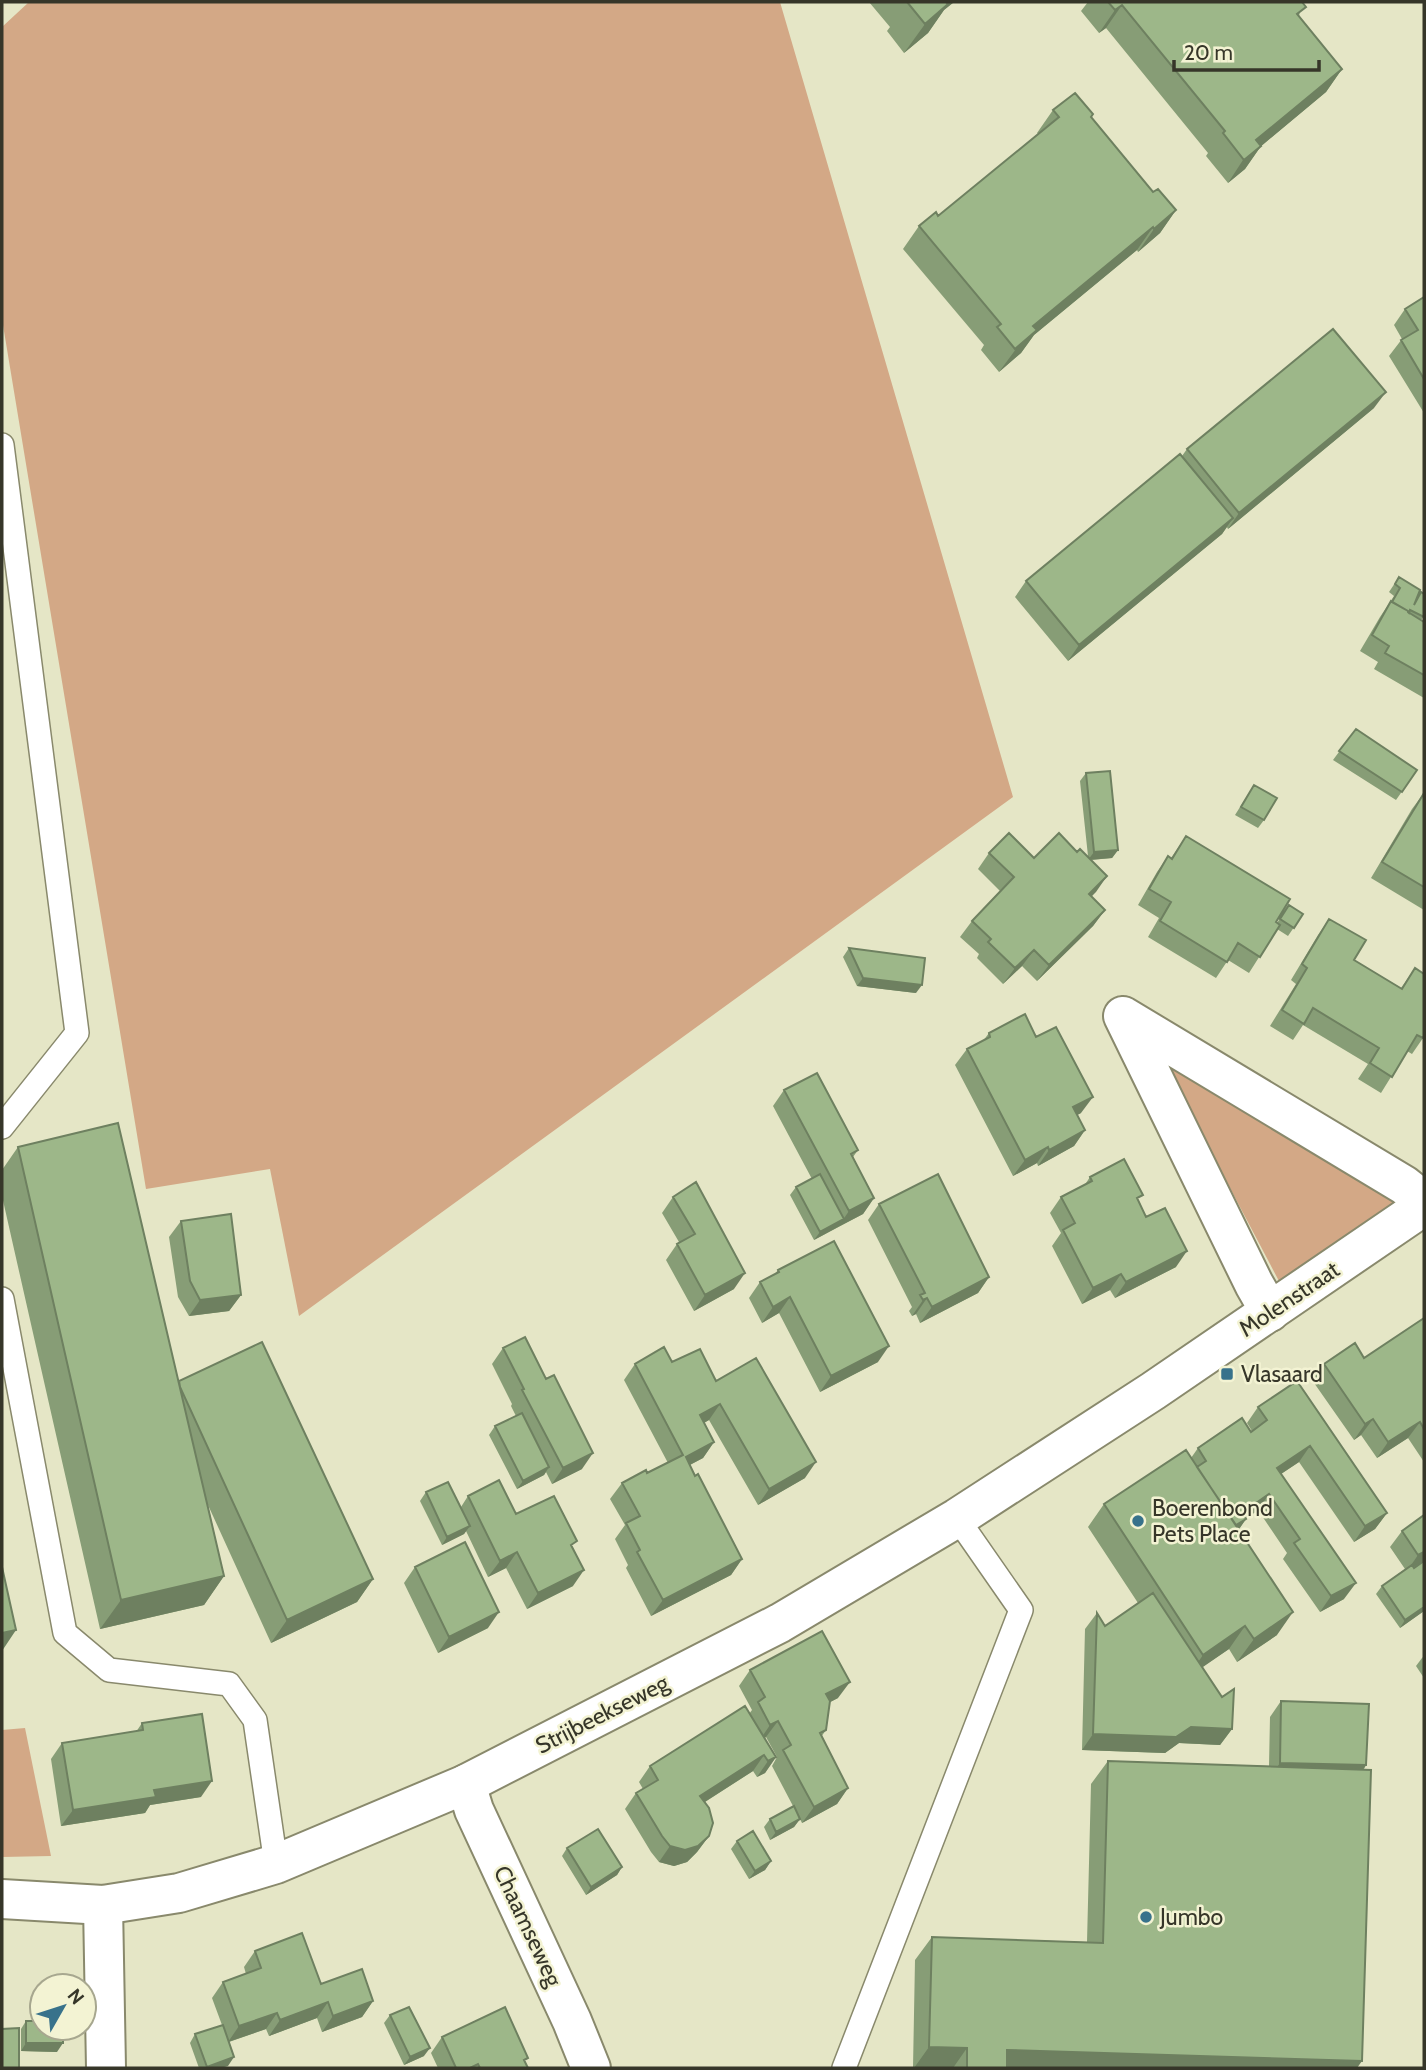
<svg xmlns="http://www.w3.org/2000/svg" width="1426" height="2070" font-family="Cabin,sans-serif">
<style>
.green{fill:#d3a886}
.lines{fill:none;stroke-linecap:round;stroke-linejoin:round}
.service-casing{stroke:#89896c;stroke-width:26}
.minor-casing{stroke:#89896c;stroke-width:42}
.secondary-casing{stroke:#89896c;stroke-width:42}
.service{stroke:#fff;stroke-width:23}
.minor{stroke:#fff;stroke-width:38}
.secondary{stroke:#fff;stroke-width:38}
.wall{fill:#879d76}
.shaded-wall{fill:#6e8060}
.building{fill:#9db789;stroke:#6e8060;stroke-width:2}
.poi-dot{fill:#38728b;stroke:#f3f3d3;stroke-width:2.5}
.labels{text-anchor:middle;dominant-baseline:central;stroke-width:5;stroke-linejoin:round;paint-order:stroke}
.street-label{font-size:23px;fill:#363629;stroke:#f3f3d3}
.poi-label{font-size:23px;fill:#363629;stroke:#f3f3d3;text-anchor:start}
</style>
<rect width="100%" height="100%" fill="#e5e6c6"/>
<!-- green -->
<path class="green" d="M29,2H780L1013,797L299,1316L270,1169L146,1189L2,319V27Z
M1163,1061L1401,1205L1280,1283Z
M25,1728L51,1856L2,1857V1730Z"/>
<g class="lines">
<!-- service casing -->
<g class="service-casing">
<path id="service" d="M2,445L77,1033L2,1127
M2,1299L65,1633L109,1670L229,1684L255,1720L276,1864
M844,2068L1021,1610L957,1518"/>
</g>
<!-- minor casing -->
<g class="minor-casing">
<path id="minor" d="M1123,1016L1404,1185L1424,1201
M1123,1016L1254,1284L1270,1312
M466,1784L474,1810L572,2021L591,2068
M103,1905L106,2068"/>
</g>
<!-- secondary casing -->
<g class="secondary-casing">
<path id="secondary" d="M2,1899L103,1905L179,1893L276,1864L466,1784L780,1623L957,1518L1153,1391L1424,1206"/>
</g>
<!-- service -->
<use href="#service" class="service"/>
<!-- minor -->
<use href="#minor" class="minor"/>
<!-- secondary -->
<use href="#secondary" class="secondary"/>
</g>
<!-- wall -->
<path class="wall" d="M869,2H954L944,10L928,33L904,53L887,31L890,27Z
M1088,2H1302L1299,16L1342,69L1326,92L1261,146L1245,169L1228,183L1206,156L1208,153L1106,28L1099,33L1081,11Z
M1053,110L1091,117L1153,192L1176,210L1160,233L1138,252L1137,250L1034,335L1021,353L999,372L981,350L984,345L903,249L919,226L938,216L1038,134L1037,133Z
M1424,297V413L1389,356L1402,339L1394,325L1405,309Z
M1374,408L1228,529L1227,527L1222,534L1068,661L1015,597L1026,581L1182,456L1187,449Z
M1399,577L1416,599L1421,592L1424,616L1421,620L1424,622V698L1374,669L1378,662L1360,651L1380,617L1394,596L1389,592Z
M1356,729L1417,770L1396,800L1333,760Z
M1086,773L1118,850L1112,858L1091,860L1107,876L1091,897L1105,910L1093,926L1037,981L1022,966L1003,984L977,958L979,954L960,937L972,921L1000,891L978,869L989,853L1034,858L1077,852L1088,856L1080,781Z
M1254,785L1264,820L1258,828L1235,815Z
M1424,793V910L1371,878L1412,809Z
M1186,836L1276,922L1277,923L1289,905L1303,914L1288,936L1277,929L1249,973L1228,960L1216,978L1148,937L1159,918L1138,905L1157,872L1168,856L1171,858Z
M1329,919L1354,960L1401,988L1415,968L1423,1038L1412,1054L1407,1051L1381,1093L1358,1079L1368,1064L1303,1025L1293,1040L1270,1026L1296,984L1291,980L1318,935Z
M849,948L916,993L857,986L843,957Z
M989,1033L1036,1037L1081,1113L1077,1115L1085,1130L1074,1146L1038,1166L1037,1163L1013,1176L955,1065L967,1049L983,1041Z
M784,1090L858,1150L853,1157L874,1198L863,1214L814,1240L790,1195L796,1187L812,1179L773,1106Z
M18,1147L179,1381L373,1579L357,1602L271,1643L208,1505L224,1576L204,1605L100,1629L2,1196V1170Z
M1090,1177L1139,1201L1146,1217L1176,1267L1115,1298L1110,1290L1082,1304L1052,1246L1061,1233L1050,1213L1061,1197L1084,1186Z
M673,1197L734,1289L694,1311L666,1260L677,1244L679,1242L662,1213Z
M879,1204L989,1277L978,1293L920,1323L916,1314L912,1316L909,1311L912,1307L868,1220Z
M181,1221L241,1295L229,1311L189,1316L178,1297L169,1237Z
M778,1270L878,1362L820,1392L779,1313L762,1323L749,1298L760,1282L774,1275Z
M1424,1319V1462L1408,1438L1377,1458L1361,1435L1354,1440L1312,1380L1324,1364L1364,1358Z
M503,1348L582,1469L552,1484L546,1472L544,1475L517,1489L489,1435L495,1426L516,1416L511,1406L512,1404L492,1364Z
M672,1362L716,1381L805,1478L758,1505L709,1420L704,1423L714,1442L703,1458L690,1465L742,1559L731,1575L651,1616L626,1568L628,1565L615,1539L625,1525L610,1499L622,1483L647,1473L668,1463L624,1380L635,1364Z
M1297,1381L1387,1513L1375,1529L1354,1542L1299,1462L1281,1474L1344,1599L1320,1612L1283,1559L1287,1553L1258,1510L1246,1519L1239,1529L1277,1635L1237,1662L1229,1649L1202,1667L1232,1729L1220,1745L1179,1743L1165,1753L1082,1750L1085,1629L1097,1613L1105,1626L1138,1603L1088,1527L1104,1504L1191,1458L1198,1448L1251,1432L1252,1431L1247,1423L1258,1407Z
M426,1492L461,1507L468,1496L516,1514L573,1548V1586L527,1609L506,1568L488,1577L466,1531L464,1534L442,1545L420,1501Z
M1402,1531L1424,1561L1414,1567L1424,1561V1611L1400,1628L1376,1594L1382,1586L1405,1569L1390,1547Z
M415,1567L488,1628L438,1653L404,1583Z
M1424,1656V1678L1416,1666L1422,1658Z
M750,1670L838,1698L830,1702L826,1730L821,1737L848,1788L837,1804L802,1823L798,1815L800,1819L794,1827L770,1840L764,1827L770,1819L793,1806L772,1766L777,1757L766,1737L764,1738L776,1757L765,1773L757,1777L753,1771L705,1802L709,1836L697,1852L687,1862L674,1866L659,1862L651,1852L625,1809L636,1793L643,1789L639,1782L650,1766L749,1714L752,1710L739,1686Z
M1281,1701L1366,1765L1364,1769L1357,2068H913L915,1960L932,1937L1087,1942L1091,1784L1108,1761L1269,1766L1270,1717Z
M142,1723L201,1797L150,1805L145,1813L61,1826L51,1759L62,1743L136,1732Z
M737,1841L771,1861L765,1870L749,1879L731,1849Z
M567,1848L622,1867L617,1875L586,1895L562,1856Z
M255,1951L321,1984L373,2001L362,2017L322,2032L317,2018L269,2036L266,2029L229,2042L228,2066L220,2068H199L190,2043L195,2034L222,2025L212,1998L223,1982L246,1974L244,1967Z
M390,2015L424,2056L404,2065L384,2023Z
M26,2021L57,2052L21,2051V2029Z
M442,2037L525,2063L528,2068H438L431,2053Z"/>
<!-- shaded-wall -->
<path class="shaded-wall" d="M941,2H954L944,10L928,33L904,53Z
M1122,5L1106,28L1099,33L1115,10Z
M1342,69L1326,92L1253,153L1261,146L1245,169L1228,183L1256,140Z
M1176,210L1160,233L1138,252L1154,229Z
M1153,227L1137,250L1034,335L1021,353L999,372L1033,326Z
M1386,392L1374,408L1228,529L1239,513Z
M1233,518L1222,534L1068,661L1079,645Z
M1118,850L1112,858L1088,860L1094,852Z
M1107,876L1096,892L1078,910L1089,894Z
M1105,910L1093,926L1037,981L1049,965Z
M1034,950L1022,966L1003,984L1015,968Z
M863,978L922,985L916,993L857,986Z
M1093,1097L1081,1113L1062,1123L1073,1107Z
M1085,1130L1074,1146L1038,1166L1049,1150Z
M1048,1147L1037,1163L1013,1176L1025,1160Z
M874,1198L863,1214L838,1227L849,1211Z
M844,1219L838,1227L814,1240L820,1232Z
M1187,1251L1176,1267L1115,1298L1126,1282Z
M745,1273L734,1289L694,1311L705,1295Z
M1121,1274L1110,1290L1082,1304L1093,1288Z
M989,1277L978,1293L920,1323L932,1307Z
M241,1295L229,1311L189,1316L200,1300Z
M790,1297L779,1313L762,1323L773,1307Z
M927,1298L916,1314L912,1316L923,1300Z
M889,1346L878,1362L820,1392L831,1376Z
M720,1404L709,1420L689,1431L700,1415Z
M1373,1419L1361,1435L1354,1440L1365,1424Z
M1420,1422L1408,1438L1377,1458L1388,1442Z
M714,1442L703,1458L674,1473L686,1457Z
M1310,1446L1299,1462L1266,1484L1277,1468Z
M593,1453L582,1469L552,1484L563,1468Z
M816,1462L805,1478L758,1505L769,1489Z
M549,1467L544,1475L517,1489L523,1481Z
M1269,1494L1258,1510L1241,1522L1246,1519L1235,1535L1226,1540L1242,1513Z
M1387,1513L1375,1529L1354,1542L1365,1526Z
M470,1526L464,1534L442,1545L447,1537Z
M517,1552L506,1568L488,1577L500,1561Z
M1424,1552V1561L1407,1571L1418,1555Z
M742,1559L731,1575L651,1616L663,1600Z
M584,1570L573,1586L527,1609L538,1593Z
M224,1576L204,1605L100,1629L121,1600Z
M373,1579L357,1602L271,1643L287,1620Z
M1356,1583L1344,1599L1320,1612L1331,1596Z
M1424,1607V1611L1400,1628L1405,1620Z
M499,1612L488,1628L438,1653L449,1637Z
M1293,1612L1277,1635L1237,1662L1254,1639Z
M1245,1626L1229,1649L1187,1678L1203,1655Z
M16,1630L2,1651V1633Z
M850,1682L838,1698L815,1710L826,1694Z
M778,1721L766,1737L759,1741L770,1725Z
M1191,1727L1232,1729L1220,1745L1179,1743L1165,1753L1082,1750L1093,1734Z
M764,1755L753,1771L689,1812L700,1796Z
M776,1757L765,1773L757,1777L768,1761Z
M1280,1763L1366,1765L1355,1781L1269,1779Z
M212,1781L201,1797L150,1805L145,1813L61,1826L73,1810L154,1790Z
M848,1788L837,1804L802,1823L814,1807Z
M800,1819L794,1827L770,1840L776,1832Z
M709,1836L697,1852L687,1862L674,1866L659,1862L670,1846Z
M771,1861L765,1870L749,1879L755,1871Z
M622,1867L617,1875L586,1895L591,1887Z
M373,2001L362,2017L322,2032L333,2016Z
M328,2002L317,2018L269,2036L280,2020Z
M277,2013L266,2029L228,2042L239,2026Z
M26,2043H63L57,2052L21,2051Z
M929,2047L967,2048L953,2068H914Z
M430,2048L424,2056L404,2065L410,2057Z
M1007,2050L1362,2061L1357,2068H994Z
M234,2057L228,2066L220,2068H206L207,2067Z"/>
<!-- building -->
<path class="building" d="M907,2H946L948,4L925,24Z
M1108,2H1302L1306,7L1297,14L1342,69L1256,140L1261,146L1244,160L1223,133L1225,131L1122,5L1115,10Z
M1075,93L1093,114L1091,117L1153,192L1158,189L1176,210L1154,229L1153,227L1033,326L1037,330L1015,349L997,327L1001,324L919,226L936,212L938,216L1059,117L1053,110Z
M1424,297V379L1401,340L1418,330L1405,309Z
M1333,329L1386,392L1239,513L1187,449Z
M1180,454L1233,518L1079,645L1026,581Z
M1399,577L1420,590L1414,605L1421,592L1424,594V617L1410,610L1409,613L1408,612V611L1392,602L1400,588L1395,584Z
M1391,601L1408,611V612L1424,622V675L1385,653L1389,646L1372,635Z
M1356,729L1417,770L1402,792L1339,751Z
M1110,771L1118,850L1094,852L1086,773Z
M1254,785L1277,798L1264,820L1241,807Z
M1424,793V887L1382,862Z
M1009,833L1034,858L1059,833L1077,852L1080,849L1107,876L1089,894L1105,910L1049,965L1034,950L1015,968L988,942L991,939L972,921L1014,877L989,853Z
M1186,836L1290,899L1276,922L1280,925L1260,957L1238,943L1227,962L1160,921L1171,902L1149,889L1168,856L1172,859Z
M1289,905L1303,914L1294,928L1280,919Z
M1329,919L1366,940L1354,960L1402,989L1415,968L1424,974V1036L1423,1038L1417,1035L1392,1077L1370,1063L1379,1048L1313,1008L1304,1024L1282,1010L1307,968L1302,964Z
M849,948L925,958L922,985L863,978Z
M1025,1014L1036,1037L1056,1027L1093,1097L1073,1107L1085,1130L1049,1150L1048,1147L1025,1160L967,1049L990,1037L989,1033Z
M817,1073L858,1150L851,1154L874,1198L849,1211L784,1090Z
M118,1123L224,1576L121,1600L18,1147Z
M1124,1159L1143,1195L1137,1198L1146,1217L1165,1208L1187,1251L1126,1282L1121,1274L1093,1288L1063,1230L1075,1223L1061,1197L1092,1181L1090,1177Z
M820,1174L844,1219L820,1232L796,1187Z
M938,1174L989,1277L932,1307L927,1298L923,1300L920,1295L925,1293L879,1204Z
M696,1182L745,1273L705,1295L677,1244L695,1234L673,1197Z
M231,1214L241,1295L200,1300L190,1281L181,1221Z
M834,1241L889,1346L831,1376L790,1297L773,1307L760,1282L779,1272L778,1270Z
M1424,1318V1429L1420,1422L1388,1442L1373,1419L1365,1424L1324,1364L1355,1343L1364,1358Z
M525,1337L546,1379L554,1375L593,1453L563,1468L522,1390L524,1389L503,1348Z
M262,1342L373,1579L287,1620L180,1387L179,1381Z
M664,1347L672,1362L700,1349L716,1381L756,1358L816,1462L769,1489L720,1404L700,1415L714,1442L686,1457L695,1476L698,1474L742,1559L663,1600L637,1552L640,1550L626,1523L640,1516L622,1483L646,1470L647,1473L683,1455L635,1364Z
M1297,1381L1387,1513L1365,1526L1310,1446L1277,1468L1356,1583L1331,1596L1294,1543L1300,1539L1269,1494L1242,1513L1246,1519L1236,1525L1197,1467L1206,1461L1198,1448L1242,1418L1251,1432L1267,1420L1258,1407Z
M522,1413L549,1467L523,1481L495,1426Z
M1186,1450L1293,1612L1254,1639L1245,1626L1203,1655L1104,1504Z
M499,1480L516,1514L554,1496L577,1541L571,1545L584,1570L538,1593L517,1552L500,1561L468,1496Z
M448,1482L470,1526L447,1537L426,1492Z
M1424,1515V1552L1418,1555L1402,1531Z
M465,1542L499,1612L449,1637L415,1567Z
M1424,1561V1607L1405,1620L1382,1586L1412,1565L1414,1568Z
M2,1567L16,1630L2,1633Z
M1153,1593L1222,1697L1234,1689L1232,1729L1191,1727L1176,1737L1093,1734L1097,1613L1105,1626Z
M822,1631L850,1682L826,1694L830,1701L826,1730L820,1733L848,1788L814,1807L783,1750L791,1745L778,1721L770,1725L758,1702L765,1697L750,1670Z
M1281,1701L1369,1704L1366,1765L1280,1763Z
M745,1706L776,1757L768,1761L764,1755L700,1796L709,1808L713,1823L709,1836L698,1846L685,1850L670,1846L662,1836L636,1793L658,1780L650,1766Z
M202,1714L212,1781L154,1790L156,1797L73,1810L62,1743L143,1730L142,1723Z
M1108,1761L1371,1770L1362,2061L1007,2050V2068H967V2048L929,2047L932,1937L1103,1943Z
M794,1806L800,1819L776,1832L770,1819Z
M598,1829L622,1867L591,1887L567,1848Z
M753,1831L771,1861L755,1871L737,1841Z
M302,1933L321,1984L362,1969L373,2001L333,2016L328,2002L280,2020L277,2013L239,2026L223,1982L261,1968L255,1951Z
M409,2007L430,2048L410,2057L390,2015Z
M505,2007L528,2058L524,2060L528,2068H480L478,2064L470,2068H456L442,2037Z
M26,2021H42V2028H63V2043H26Z
M223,2025L234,2057L207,2067L195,2034Z
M19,2028V2068H2V2029Z"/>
<!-- markers -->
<g class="poi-dot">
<rect x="1220" y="1367" width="14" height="14" rx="3.5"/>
<circle cx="1138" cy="1521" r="7"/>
<circle cx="1146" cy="1917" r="7"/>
</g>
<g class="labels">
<!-- street labels -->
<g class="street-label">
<text transform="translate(1289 1299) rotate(-34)">Molenstraat</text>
<text transform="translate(602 1714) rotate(-27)">Strijbeekseweg</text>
<text transform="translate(528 1926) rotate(65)">Chaamseweg</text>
</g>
<!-- poi labels -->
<g class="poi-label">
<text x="1241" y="1374">Vlasaard</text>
<text x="1152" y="1508">Boerenbond<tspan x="1152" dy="26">Pets Place</tspan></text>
<text x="1160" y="1917">Jumbo</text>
</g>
</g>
<!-- border -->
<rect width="1426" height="2070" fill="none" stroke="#363629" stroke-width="7"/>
<!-- north arrow -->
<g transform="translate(63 2007) rotate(51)"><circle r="33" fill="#f3f3d3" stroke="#a7a78f" stroke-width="2"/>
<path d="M0-5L12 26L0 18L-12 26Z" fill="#38728b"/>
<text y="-10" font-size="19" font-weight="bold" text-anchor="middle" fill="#363629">N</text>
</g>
<!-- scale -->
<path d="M1174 60v10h145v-10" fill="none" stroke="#363629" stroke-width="3.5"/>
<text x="1184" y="60" font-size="21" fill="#363629" stroke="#f3f3d3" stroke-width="5" paint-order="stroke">20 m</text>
</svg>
